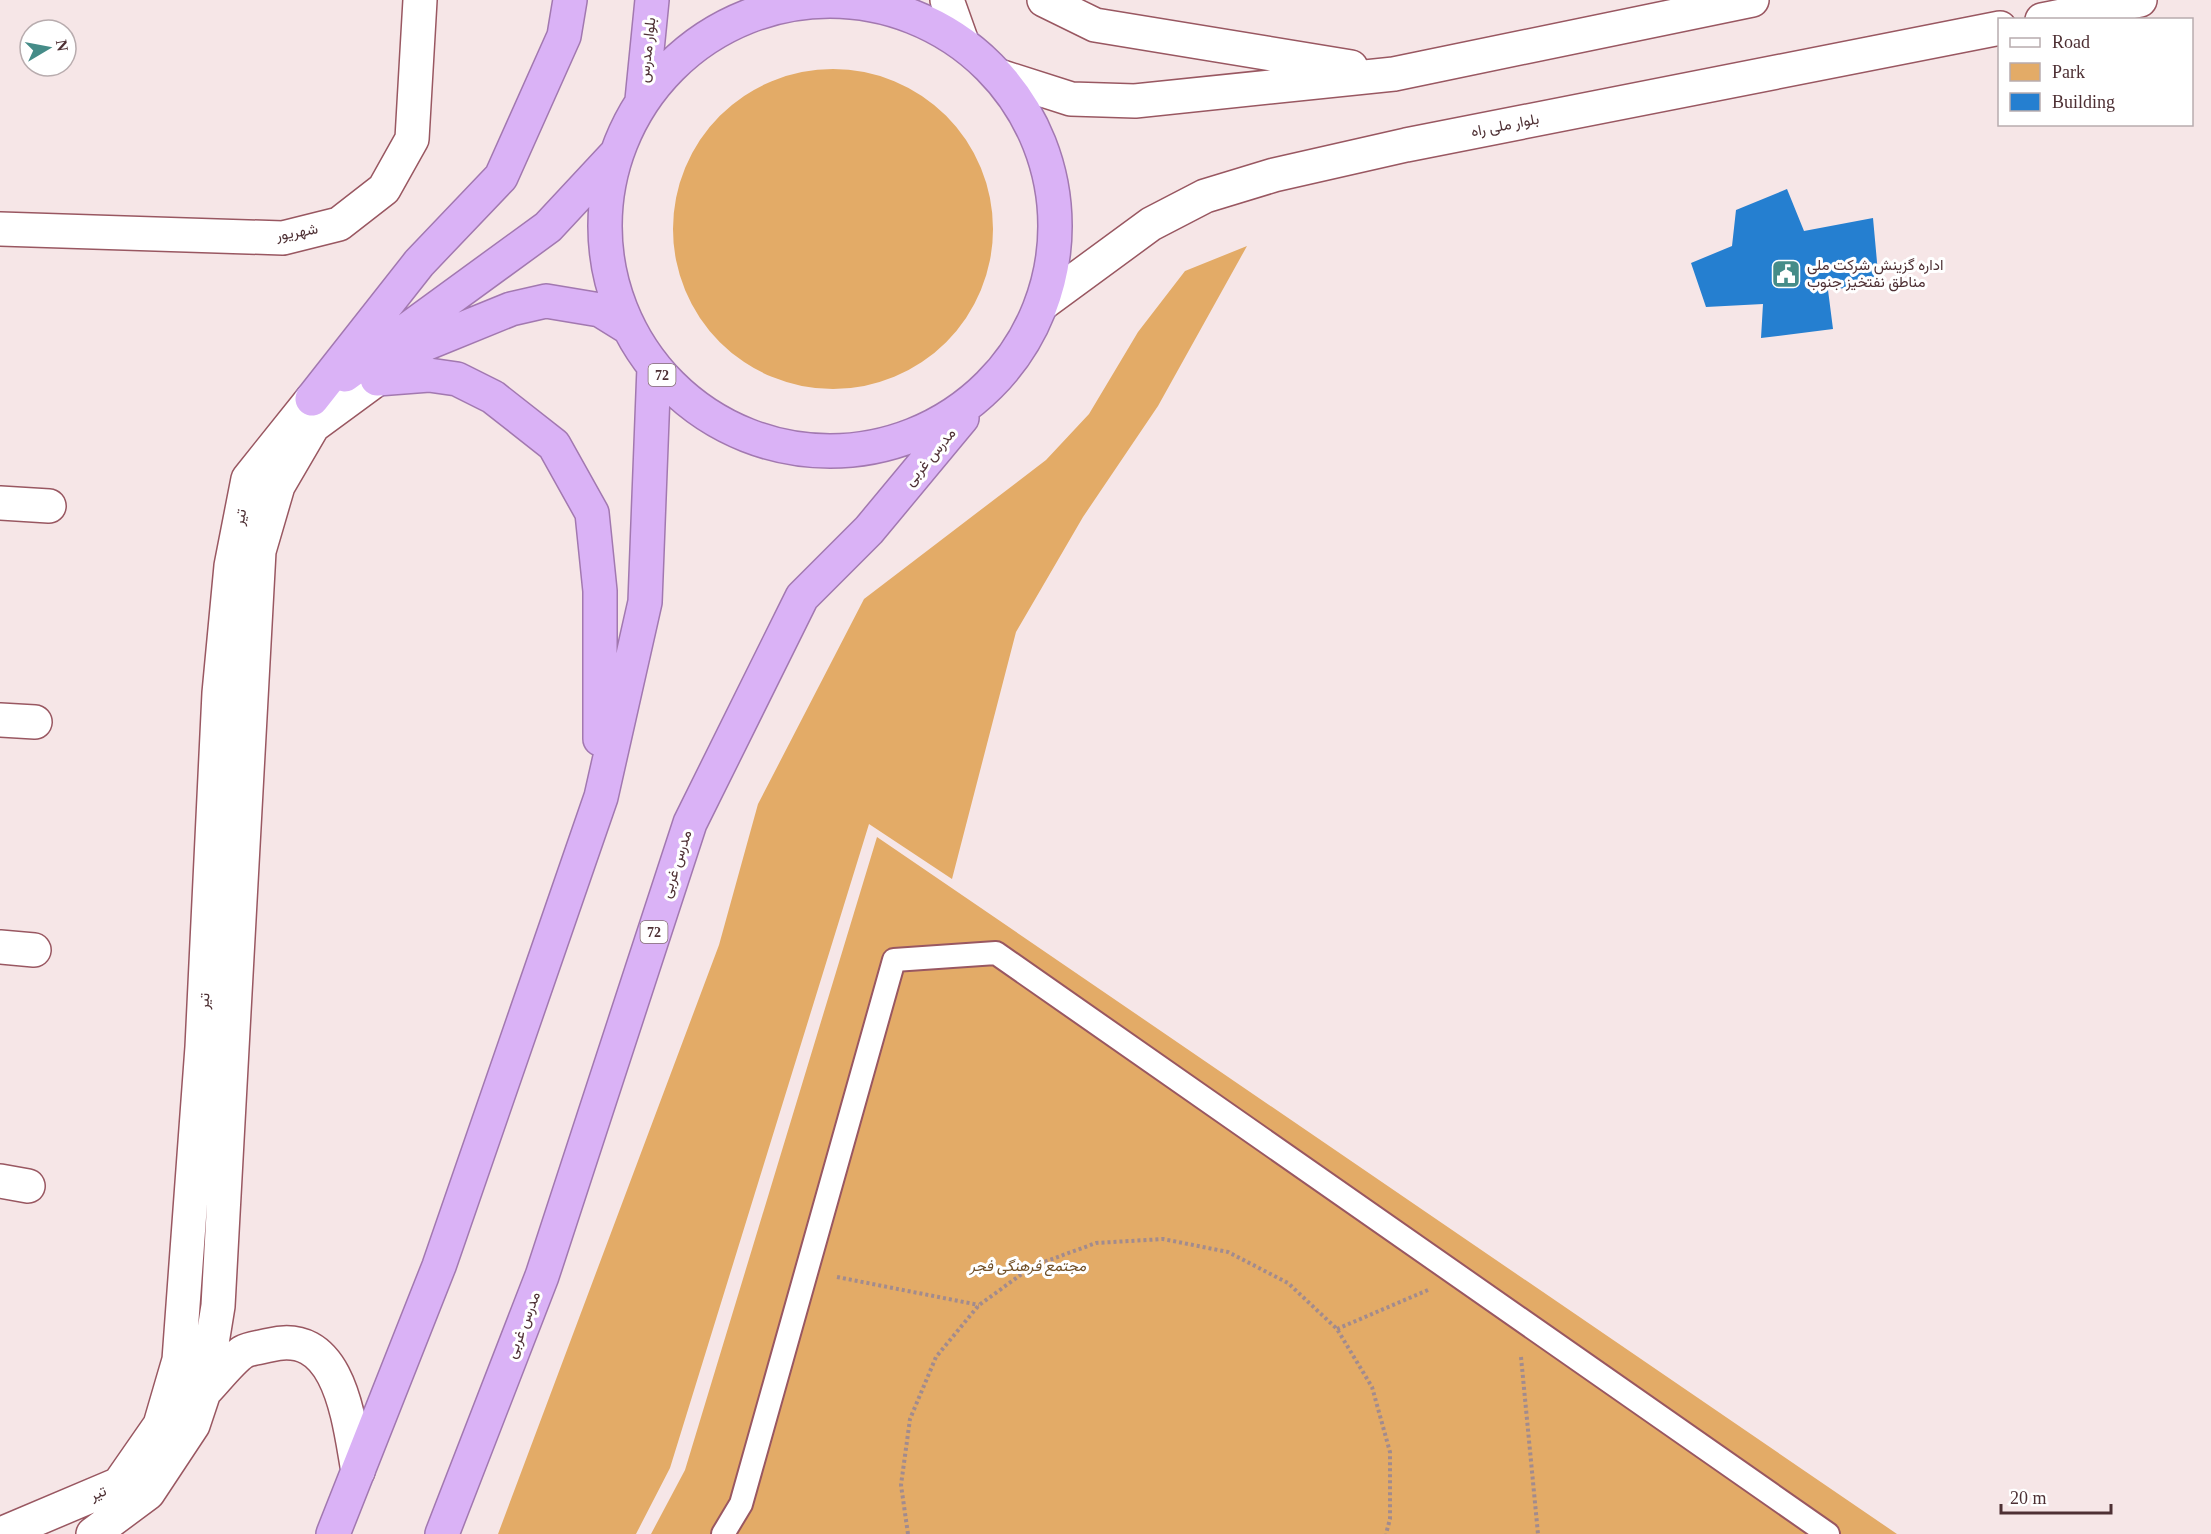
<svg xmlns="http://www.w3.org/2000/svg" width="2211" height="1534" font-family="'Times New Roman',Vazirmatn,serif">
<style>
.green{fill:#e3ab67}
.building{fill:#257fd0}
.lines{fill:none;stroke-linecap:round;stroke-linejoin:round}
.service-casing{stroke:#995761;stroke-width:26}
.minor-casing{stroke:#995761;stroke-width:36}
.secondary-casing{stroke:#995761;stroke-width:36}
.trunk-casing{stroke:#a278b0;stroke-width:36}
.path{stroke:#a28b8e;stroke-width:4;stroke-dasharray:3 3;stroke-linecap:butt}
.service{stroke:#fff;stroke-width:22}
.minor{stroke:#fff;stroke-width:33}
.secondary{stroke:#fff;stroke-width:33}
.trunk{stroke:#dab2f6;stroke-width:33}
.labels{text-anchor:middle;dominant-baseline:central;stroke-width:6;stroke-linejoin:round;paint-order:stroke}
.shield{fill:#fff;stroke:#836e71;stroke-width:1.5}
.shield-label{font-size:14px;font-weight:bold;fill:#4e3034}
.street-label{font-size:15px;fill:#4e3034;stroke:#fff}
.poi-label{font-size:15px;fill:#4e3034;stroke:#fff;text-anchor:start}
.park-label{font-size:15px;font-style:italic;fill:#704f26;stroke:#fff}
</style>
<rect width="100%" height="100%" fill="#f6e6e7"/>
<!-- green -->
<path class="green" d="M673 229a160 160 0 1 1 320 0a160 160 0 1 1-320 0Z
M1247,246L1158,406L1083,517L1016,632L952,879L869,824L670,1468L636,1534H498L719,945L758,804L864,599L1046,460L1089,414L1138,332L1185,271Z
M877,837L1897,1534H651L685,1470Z"/>
<!-- building -->
<path class="building" d="M1787,189L1804,231L1873,218L1879,284L1828,290L1833,329L1761,338L1763,304L1706,307L1691,263L1732,246L1736,210Z"/>
<g class="lines">
<!-- service casing -->
<g class="service-casing">
<path id="service" d="M723,1534L741,1504L894,960L996,953L1828,1534"/>
</g>
<!-- minor casing -->
<g class="minor-casing">
<path id="minor" d="M0,229L283,238L339,224L384,189L412,139L420,0
M0,503L49,506
M0,720L35,722
M0,947L34,950
M0,1181L28,1186
M204,1392C214,1382 232,1359 243,1352C250,1348 262,1347 270,1345C341,1327 349,1423 358,1471
M1,1534L119,1484L160,1425L179,1360L202,1047L219,693L231,566L248,479L312,399
M93,1534L148,1493L193,1425L204,1392L218,1306L259,551L278,486L313,426L377,379"/>
</g>
<!-- secondary casing -->
<g class="secondary-casing">
<path id="secondary" d="M947,0L962,42
M1044,0L1095,25L1351,67
M2042,20L2140,0
M999,76L1071,99L1135,101L1394,74L1752,0
M1042,304L1151,224L1205,196L1274,175L1406,145L2000,28"/>
</g>
<!-- trunk casing -->
<g class="trunk-casing">
<path id="trunk" d="M605 226a225 225 0 1 1 450 0a225 225 0 1 1-450 0Z
M642,100L652,0
M393,367L425,344L511,309L546,301L600,310L629,328
M345,375L548,227L616,154
M377,379L429,375L457,379L493,397L554,445L592,513L600,591V739
M312,399L419,263L501,177L564,36L570,0
M333,1534L439,1266L601,797L645,602L654,367
M442,1534L542,1276L690,823L802,597L869,530L962,418"/>
</g>
<!-- path -->
<path class="path" d="M837,1277L979,1305
M1337,1329L1428,1290
M1521,1357L1538,1534
M908,1534L901,1485L910,1419L936,1357L979,1305L1033,1266L1096,1243L1163,1239L1228,1252L1288,1283L1337,1329L1372,1387L1390,1452V1519L1386,1534"/>
<!-- service -->
<use href="#service" class="service"/>
<!-- minor -->
<use href="#minor" class="minor"/>
<!-- secondary -->
<use href="#secondary" class="secondary"/>
<!-- trunk -->
<use href="#trunk" class="trunk"/>
</g>
<!-- icons -->
<defs>
<g id="civic-square" transform="scale(1.5)"><rect x="-9" y="-9" width="18" height="18" rx="4" fill="#458c88" stroke="#fff"/><path d="M-.6-6.5H3V-4.5H.6V-3L4-1V1h2V6H-6V1h2V-1L-.6-3ZM-1.2 2.5V6h2.4V2.5Z" fill="#fff"/></g>
</defs>
<g fill-rule="evenodd">
<use href="#civic-square" x="1786" y="274"/>
</g>
<g class="labels">
<!-- shield labels -->
<g class="shield">
<rect x="648.5" y="364" width="27" height="22" rx="4.5"/>
<rect x="640.5" y="921" width="27" height="22" rx="4.5"/>
</g>
<g class="shield-label">
<text x="662" y="375">72</text>
<text x="654" y="932">72</text>
</g>
<!-- street labels -->
<g class="street-label">
<text transform="translate(647 50) rotate(-84)">بلوار مدرس</text>
<text transform="translate(1505 125) rotate(-11)">بلوار ملی راه</text>
<text transform="translate(297 232) rotate(-10)">شهریور</text>
<text transform="translate(930 457) rotate(-50)">مدرس غربی</text>
<text transform="translate(240 517) rotate(-79)">تیر</text>
<text transform="translate(676 864) rotate(-72)">مدرس غربی</text>
<text transform="translate(204 1001) rotate(-87)">تیر</text>
<text transform="translate(523 1325) rotate(-69)">مدرس غربی</text>
<text transform="translate(98 1493) rotate(-23)">تیر</text>
</g>
<!-- poi labels -->
<g class="poi-label">
<text x="1807" y="265">اداره گزینش شرکت ملی<tspan x="1807" dy="17">مناطق نفتخیز جنوب</tspan></text>
</g>
<!-- park labels -->
<g class="park-label">
<text x="1028" y="1266">مجتمع فرهنگی فجر</text>
</g>
</g>
<!-- legend -->
<rect x="1998" y="18" width="195" height="108" fill="#ffffff" stroke="#b8acae" stroke-width="1.5"/>
<rect x="2010" y="38" width="30" height="9" fill="#ffffff" stroke="#b8acae" stroke-width="1.5"/>
<text x="2052" y="48" font-size="18" fill="#4e3034">Road</text>
<rect x="2010" y="63" width="30" height="18" fill="#e3ab67" stroke="#b8acae" stroke-width="1.5"/>
<text x="2052" y="78" font-size="18" fill="#4e3034">Park</text>
<rect x="2010" y="93" width="30" height="18" fill="#257fd0" stroke="#b8acae" stroke-width="1.5"/>
<text x="2052" y="108" font-size="18" fill="#4e3034">Building</text>
<!-- north arrow -->
<g transform="translate(48 48) rotate(80)"><circle r="28" fill="#ffffff" stroke="#b8acae" stroke-width="1.5"/>
<path d="M0-4.5L10 22L0 15L-10 22Z" fill="#458c88"/>
<text y="-9" font-size="16" font-weight="bold" text-anchor="middle" fill="#4e3034">N</text>
</g>
<!-- scale -->
<path d="M2001 1504v9h110v-9" fill="none" stroke="#4e3034" stroke-width="3"/>
<text x="2010" y="1504" font-size="18" fill="#4e3034" stroke="#ffffff" stroke-width="4.5" paint-order="stroke">20 m</text>
</svg>
